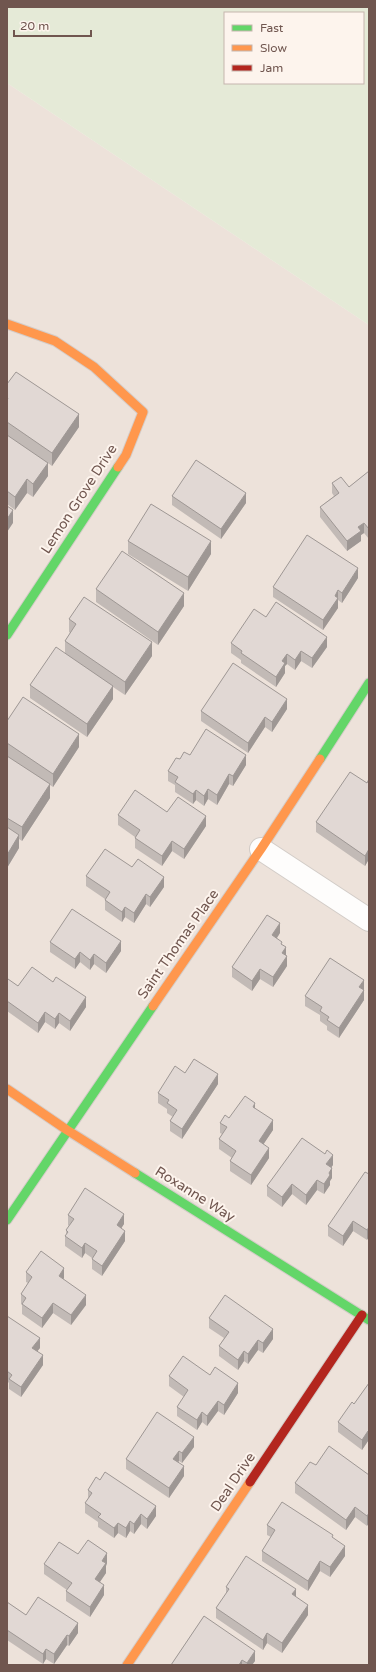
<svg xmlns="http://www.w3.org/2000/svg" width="376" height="1672" font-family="'Varela Round',sans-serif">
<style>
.residential{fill:#ede2da}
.green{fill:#e5ead7;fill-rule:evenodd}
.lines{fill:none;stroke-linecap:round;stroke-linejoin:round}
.street-casing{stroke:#d2ccc7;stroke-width:24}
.fast-casing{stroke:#d4ccc8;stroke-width:11}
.slow-casing{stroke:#d4ccc8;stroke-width:11}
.jam-casing{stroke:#d4ccc8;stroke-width:11}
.street{stroke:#fefdfc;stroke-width:22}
.fast{stroke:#63d668;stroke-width:9}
.slow{stroke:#ff974d;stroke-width:9}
.jam{stroke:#b3261e;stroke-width:9}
.wall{fill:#c2bab6}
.shaded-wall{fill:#9e9794}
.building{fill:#e1d8d4;stroke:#9e9794}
.labels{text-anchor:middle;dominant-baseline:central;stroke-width:4;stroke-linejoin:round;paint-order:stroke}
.street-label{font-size:14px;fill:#70564f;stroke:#fdf4ed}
</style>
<rect width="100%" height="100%" fill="#f5f0eb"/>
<!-- residential -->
<path class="residential" d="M7,83L369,325V1665H7Z"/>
<!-- green -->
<path class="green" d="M7,7H369V325L7,83ZM225,13H363V83H225Z"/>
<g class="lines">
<!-- street casing -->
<g class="street-casing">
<path id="street" d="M261,849L369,920"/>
</g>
<!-- fast casing -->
<g class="fast-casing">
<path id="fast" d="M7,635L118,467
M320,759L369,683
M135,1173L369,1320
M7,1220L153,1006"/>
</g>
<!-- slow casing -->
<g class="slow-casing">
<path id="slow" d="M7,324L55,341L94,367L143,412L126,455L118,467
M153,1006L261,849L320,759
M7,1089L67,1130L135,1173
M127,1665L250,1482"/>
</g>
<!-- jam casing -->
<g class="jam-casing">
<path id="jam" d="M250,1482L362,1315"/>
</g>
<!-- street -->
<use href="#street" class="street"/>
<!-- fast -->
<use href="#fast" class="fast"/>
<!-- slow -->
<use href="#slow" class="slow"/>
<!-- jam -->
<use href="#jam" class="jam"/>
</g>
<!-- wall -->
<path class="wall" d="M7,384L79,427L52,466L48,463V476L33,497L27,493L15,510L7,504Z
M369,471V539L364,533L361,535V541L347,551L320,517V507L334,496L332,493V483L349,487Z
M172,496L246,503L221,539L172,505Z
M128,541L211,554L188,591L128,554Z
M358,578L342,603L338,600V608L323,630L273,597V587Z
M96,589L184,606L158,645L96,602Z
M266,617L327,647L312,668L301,661L295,670L287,664L285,666V673L276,687L241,663V660L231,653V643Z
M69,619L152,656L125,695L113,687V699L87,737L30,698V685L65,653V641L70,633L69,632Z
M287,709L272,732L265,727L248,753L201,721V711Z
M7,721L79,747L53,787L50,785V798L22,841L19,839V848L7,868Z
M190,755L246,765L233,786L229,784L217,805L208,799L204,806L196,800L193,804L175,792V785L168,781V771L180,759Z
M369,779V859L365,866L316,832V822L367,783Z
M167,812L206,826L184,859L172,851L162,866L135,848V837L118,825V815Z
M132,867L164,887L150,907L146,904L134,923L125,917L122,922L105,910V899L86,886V876Z
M280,933L277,938L282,945L287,966L273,987L260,979L252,991L232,977V967Z
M50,942L121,951L106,973L94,964L90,970L80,962L75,969L50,952Z
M7,979L18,986L86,1007L70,1031L59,1023L55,1029L45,1022L38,1033L7,1011Z
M363,990L364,1000L339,1038L327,1030V1026L320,1021V1015L305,1006V996L364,990Z
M185,1073L218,1084L182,1139L170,1131V1121L173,1117L167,1113V1109L158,1103V1093Z
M255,1108L273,1130L263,1144L269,1158L251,1185L230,1171V1161L232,1158L219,1149V1139L222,1134L220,1133V1123L229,1118Z
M333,1165L331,1168L332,1178L330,1181V1185L324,1194L317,1190L306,1205L292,1194L282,1207L267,1196V1186Z
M369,1174L367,1240L353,1231L343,1246L328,1236V1226Z
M68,1215L124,1224L121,1228L125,1241L102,1276L92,1269V1258L85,1253L82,1258L65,1246V1236L66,1235V1230L69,1226L68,1225Z
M26,1272L64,1278L63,1279L86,1305L71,1325L53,1313L42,1328L22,1314V1305L21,1304V1294L28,1283L26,1282Z
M7,1316L40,1348L37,1351L43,1365L21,1397L9,1389V1383L7,1381Z
M209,1318L273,1339L263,1353L258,1350L248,1364L244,1361L238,1370L219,1356V1346L224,1338L209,1328Z
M210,1375L238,1393L224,1415L218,1411L207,1426L202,1422L197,1430L177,1416V1407L184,1397L169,1386V1376Z
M369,1383V1441H368L362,1450L338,1432V1422L354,1404Z
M194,1447L182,1463L179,1461L178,1462L184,1476L169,1498L126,1469V1459Z
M316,1465L369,1475L367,1526L355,1517L346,1530L295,1493V1483Z
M88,1490L156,1516L147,1529L141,1524L134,1534L130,1531L126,1538L118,1533L114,1538L98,1527V1522L85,1513V1503L88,1499Z
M267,1525L333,1538L345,1556L330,1577L320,1571L308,1591L262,1561V1551L271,1537L267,1535Z
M78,1554L107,1563L106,1566V1573L100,1582L104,1595L90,1617L66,1601V1591L67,1590L44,1574V1564Z
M226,1587L308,1615L282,1653L267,1643L263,1650L216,1618V1608L226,1594Z
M7,1602L26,1615L78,1633L69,1646L67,1645L54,1664L46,1659L43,1664L7,1640Z
M204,1616L255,1661L252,1665H171Z"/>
<!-- shaded-wall -->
<path class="shaded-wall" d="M79,414V427L52,466V453Z
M48,463V476L33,497V484Z
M27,479V493L15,510V497Z
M246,493V503L221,539V529Z
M13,510V523L7,532V519Z
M364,523V533L361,535V541L347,551V541L358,527Z
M211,541V554L188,591V577Z
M358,568V578L342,603V593Z
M338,590V608L323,630V620Z
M184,593V606L158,645V632Z
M327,637V647L312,668V658Z
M152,642V656L125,695V682Z
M301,651V661L295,670V660Z
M287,654V664L285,666V673L276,687V677L282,661Z
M113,686V699L87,737V724Z
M287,699V709L272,732V722Z
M265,717V727L248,753V743Z
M79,734V747L53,787V774Z
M246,755V765L233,786V776Z
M229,774V784L217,805V795Z
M50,784V798L22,841V827Z
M208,789V799L204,806V796Z
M196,790V800L193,804V794Z
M206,816V826L184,859V849Z
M19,835V848L7,868V855Z
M172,841V851L162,866V856Z
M369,849V859L365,866V856Z
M164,877V887L150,907V897Z
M146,894V904L134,923V913Z
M125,907V917L122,922V912Z
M280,923V933L272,945V935Z
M121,941V951L106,973V963Z
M286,947V957L282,953Z
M80,952V962L75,969V959Z
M94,954V964L90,970V960Z
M287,956V966L273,987V977Z
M260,969V979L252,991V981Z
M364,980V990L359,997V987Z
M364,990V1000L339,1038V1028Z
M86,997V1007L70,1031V1021Z
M45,1012V1022L38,1033V1023Z
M59,1013V1023L55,1029V1019Z
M218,1074V1084L182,1139V1129Z
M255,1103V1113L253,1107Z
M273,1120V1130L259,1151V1141Z
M269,1148V1158L251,1185V1175Z
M333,1155V1165L326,1174V1164Z
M332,1168V1178L330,1181V1185L324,1194V1184L329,1173Z
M317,1180V1190L306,1205V1195Z
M292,1184V1194L282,1207V1197Z
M124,1214V1224L117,1235V1225Z
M353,1221V1231L343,1246V1236Z
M369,1227V1237L367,1240V1230Z
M125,1231V1241L102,1276V1266Z
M85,1243V1253L82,1258V1248Z
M64,1268V1278L59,1286V1276Z
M86,1295V1305L71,1325V1315Z
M53,1303V1313L42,1328V1318Z
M273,1329V1339L263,1353V1343Z
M40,1338V1348L32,1358V1348Z
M258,1340V1350L248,1364V1354Z
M244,1351V1361L238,1370V1360Z
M43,1355V1365L21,1397V1387Z
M238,1383V1393L224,1415V1405Z
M218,1401V1411L207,1426V1416Z
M202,1412V1422L197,1430V1420Z
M368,1431V1441L362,1450V1440Z
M194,1437V1447L182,1463V1453Z
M179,1451V1461L173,1469V1459Z
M184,1466V1476L169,1498V1488Z
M156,1506V1516L147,1529V1519Z
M355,1507V1517L346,1530V1520Z
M369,1513V1523L367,1526V1516Z
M141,1514V1524L134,1534V1524Z
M130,1521V1531L126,1538V1528Z
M118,1523V1533L114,1538V1528Z
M345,1546V1556L330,1577V1567Z
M107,1553V1563L106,1566V1573L95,1589V1579L102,1561Z
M320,1561V1571L308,1591V1581Z
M104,1585V1595L90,1617V1607Z
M296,1589V1599L292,1594Z
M308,1605V1615L282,1653V1643Z
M78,1623V1633L69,1646V1636Z
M267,1633V1643L263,1650V1640Z
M67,1635V1645L54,1664V1654Z
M46,1649V1659L43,1664V1654Z
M255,1651V1661L252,1665H247V1663Z
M242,1660V1665H239Z"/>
<!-- building -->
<path class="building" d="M16,372L79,414L52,453L7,422V400L8,398L7,397V384Z
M7,435L48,463L33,484L27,479L15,497L7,491Z
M196,460L246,493L221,529L172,496Z
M369,471V529L364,523L358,527L361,531L347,541L320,507L339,493L332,483L341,477L349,487Z
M151,504L211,541L188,577L128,541Z
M7,506L13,510L7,519Z
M307,535L358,568L342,593L338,590L335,596L338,598L323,620L273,587Z
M122,551L184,593L158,632L96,589Z
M84,597L152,642L125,682L65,641L76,624L69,619Z
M276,602L327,637L312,658L301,651L295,660L287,654L282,661L285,663L276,677L241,653L242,651L231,643L254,609L266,617Z
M56,647L113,686L87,724L30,685Z
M233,663L287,699L272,722L265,717L248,743L201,711Z
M23,697L79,734L53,774L7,743V721Z
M206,729L246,755L233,776L229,774L217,795L208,789L204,796L196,790L193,794L175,782L178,777L168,771L176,758L180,759L184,752L190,755Z
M7,756L50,784L22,827L7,818Z
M350,772L367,783L369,779V849L365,856L316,822Z
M135,790L167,812L178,797L206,816L184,849L172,841L162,856L135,838L140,830L118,815Z
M7,827L19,835L7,855Z
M105,849L132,867L138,859L164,877L150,897L146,894L134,913L125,907L122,912L105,900L110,892L86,876Z
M72,909L121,941L106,963L94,954L90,960L80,952L75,959L50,942Z
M267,915L280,923L272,935L282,942L281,944L286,947L282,953L287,956L273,977L260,969L252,981L232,967Z
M330,958L364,980L359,987L364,990L339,1028L327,1020L329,1017L320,1011L322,1007L305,996Z
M32,967L53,982L56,977L86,997L70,1021L59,1013L55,1019L45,1012L38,1023L7,1001V979H8L18,986Z
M194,1059L218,1074L182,1129L170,1121L177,1110L167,1103L169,1100L158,1093L175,1066L185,1073Z
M245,1096L255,1103L253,1107L273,1120L259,1141L269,1148L251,1175L230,1161L236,1151L219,1139L227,1127L220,1123L225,1115L229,1118Z
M302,1138L325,1154L327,1150L333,1155L326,1164L332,1168L329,1173L330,1175L324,1184L317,1180L306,1195L292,1184L282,1197L267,1186Z
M365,1172L369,1174V1227L367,1230L353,1221L343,1236L328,1226Z
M85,1188L124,1214L117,1225L125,1231L102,1266L92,1259L97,1251L85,1243L82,1248L65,1236L68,1232L66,1230L74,1219L68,1215Z
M41,1251L64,1268L59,1276L86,1295L71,1315L53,1303L42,1318L22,1304L26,1298L21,1294L32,1277L26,1272Z
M225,1295L273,1329L263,1343L258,1340L248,1354L244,1351L238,1360L219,1346L229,1332L209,1318Z
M7,1316L40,1338L32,1348L43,1355L21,1387L9,1379L12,1375L7,1371Z
M183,1356L210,1375L215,1367L238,1383L224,1405L218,1401L207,1416L202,1412L197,1420L177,1407L188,1390L169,1376Z
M369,1383V1431H368L362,1440L338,1422L352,1402L354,1404Z
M157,1412L194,1437L182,1453L179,1451L173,1459L184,1466L169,1488L126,1459Z
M329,1446L369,1475V1513L367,1516L355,1507L346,1520L295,1483L310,1462L316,1465Z
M105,1472L156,1506L147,1519L141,1514L134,1524L130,1521L126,1528L118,1523L114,1528L98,1517L101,1514L85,1503L92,1493L88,1490L96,1477L100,1480Z
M282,1502L333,1535L332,1537L345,1546L330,1567L320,1561L308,1581L262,1551L275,1530L267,1525Z
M88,1540L107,1553L102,1561L106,1563L95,1579L104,1585L90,1607L66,1591L72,1583L44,1564L59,1542L78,1554Z
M246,1556L296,1589L292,1594L308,1605L282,1643L267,1633L263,1640L216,1608L229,1589L226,1587Z
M38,1597L78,1623L69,1636L67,1635L54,1654L46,1649L43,1654L7,1630V1602L26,1615Z
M204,1616L255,1651L247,1663L242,1660L239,1665H171Z"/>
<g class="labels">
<!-- street labels -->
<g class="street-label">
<text transform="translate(79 499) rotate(-57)">Lemon Grove Drive</text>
<text transform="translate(178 944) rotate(-55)">Saint Thomas Place</text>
<text transform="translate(195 1194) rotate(32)">Roxanne Way</text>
<text transform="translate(233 1482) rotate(-56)">Deal Drive</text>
</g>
</g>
<!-- border -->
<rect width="376" height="1672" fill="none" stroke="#70564f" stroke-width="16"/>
<!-- legend -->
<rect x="224" y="12" width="140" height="72" fill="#fdf4ed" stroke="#c5b5ae"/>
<rect x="232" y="25" width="20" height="6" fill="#63d668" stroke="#c5b5ae"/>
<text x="260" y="32" font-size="12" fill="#70564f">Fast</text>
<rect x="232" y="45" width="20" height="6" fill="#ff974d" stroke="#c5b5ae"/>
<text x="260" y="52" font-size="12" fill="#70564f">Slow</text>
<rect x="232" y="65" width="20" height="6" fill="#b3261e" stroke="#c5b5ae"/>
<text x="260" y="72" font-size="12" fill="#70564f">Jam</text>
<!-- scale -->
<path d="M14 30v6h77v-6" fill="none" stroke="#70564f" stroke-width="2"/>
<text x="20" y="30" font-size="12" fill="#70564f" stroke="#fdf4ed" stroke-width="3" paint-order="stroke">20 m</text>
</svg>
